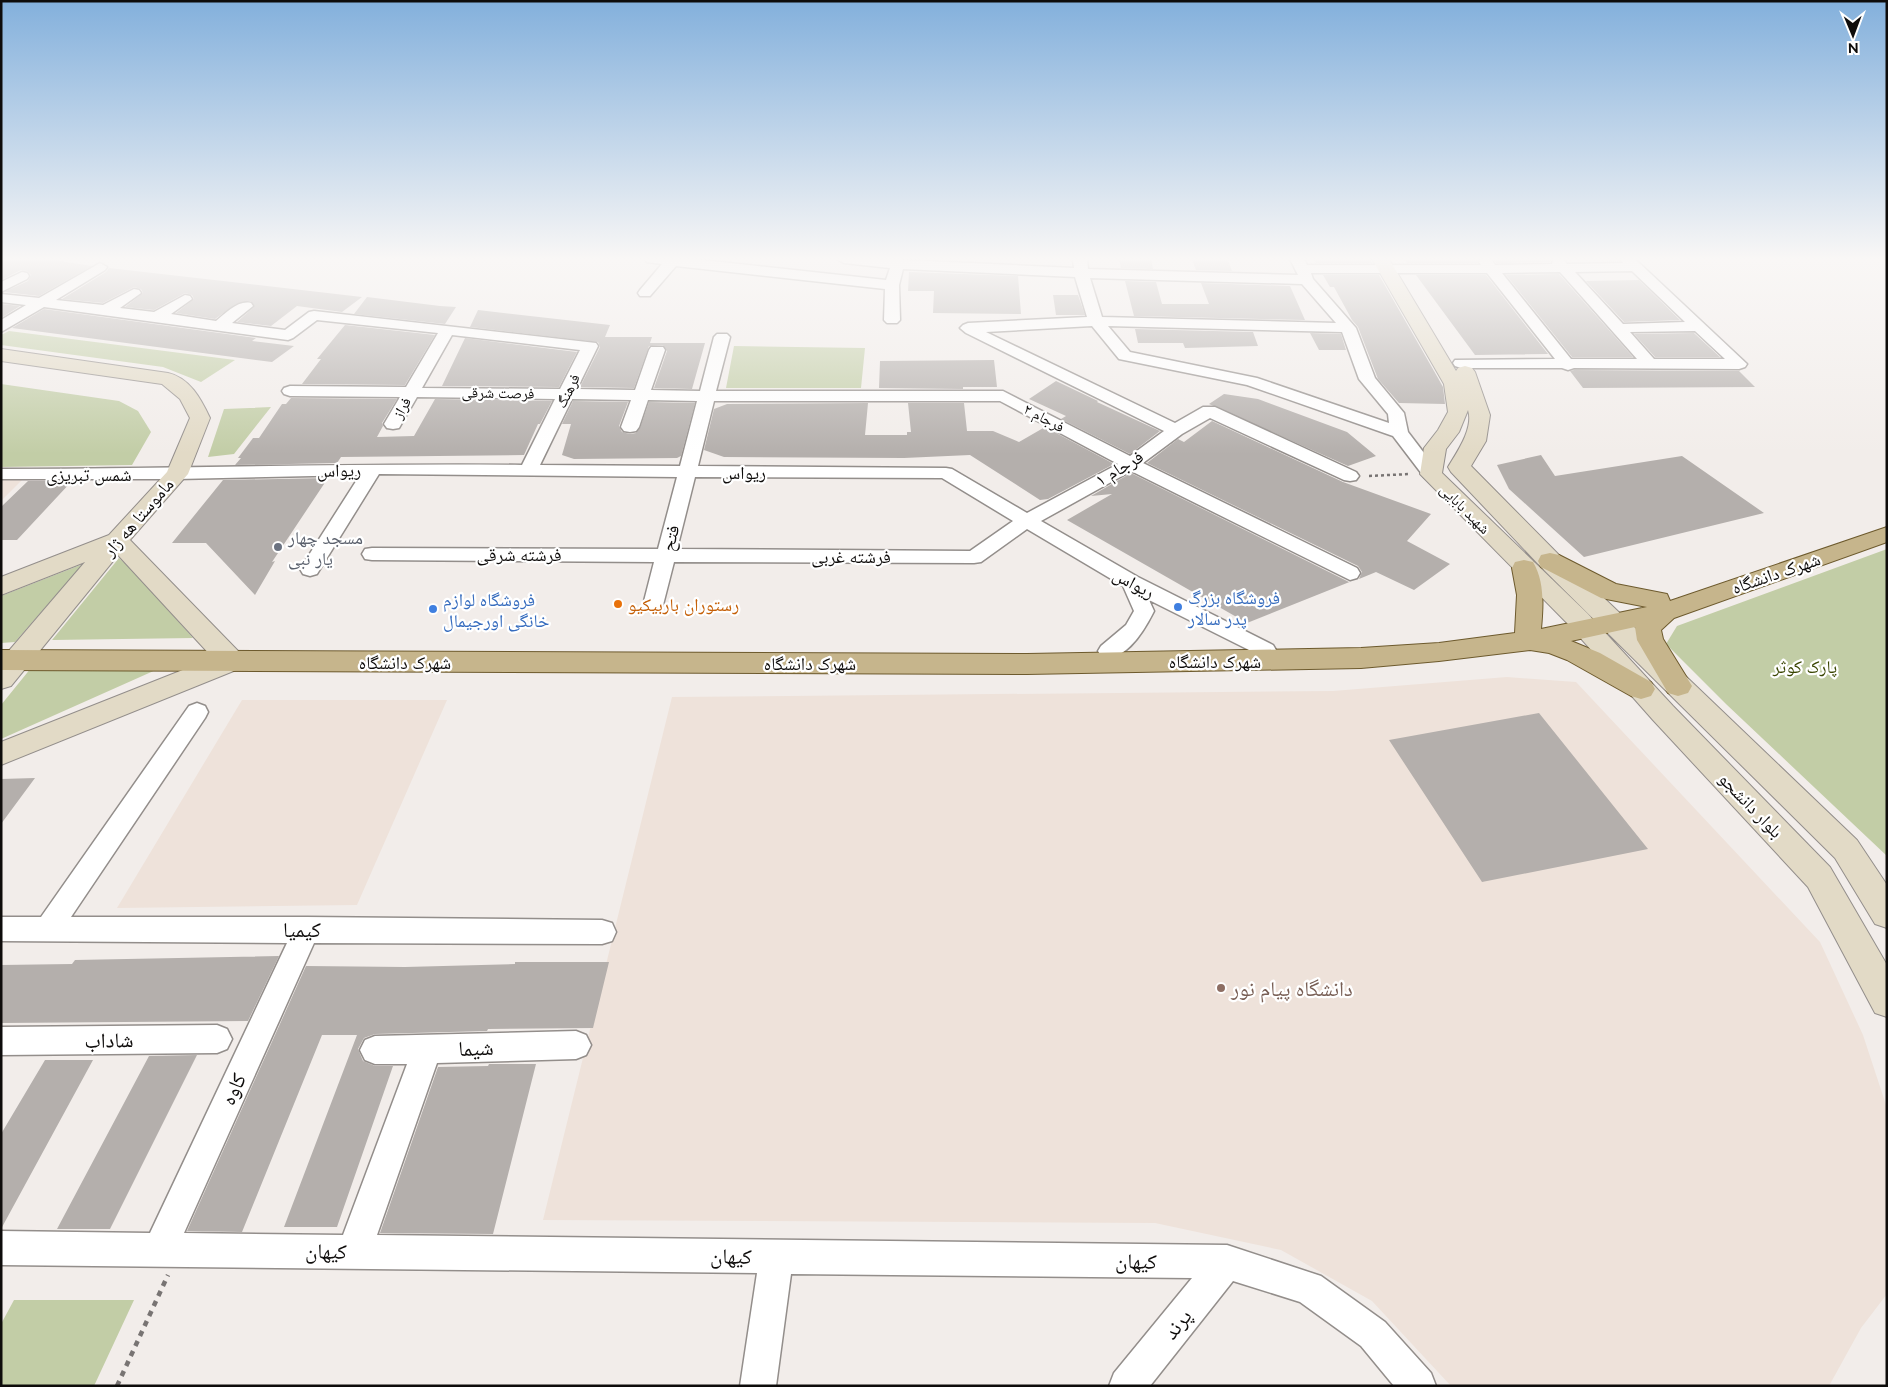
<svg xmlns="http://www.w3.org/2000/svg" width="1888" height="1387" font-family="Raleway,'Noto Naskh Arabic',sans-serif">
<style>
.built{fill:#eee2da}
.green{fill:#c2cda6}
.building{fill:#b4afac}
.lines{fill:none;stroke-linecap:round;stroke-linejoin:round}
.street-casing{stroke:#938e8b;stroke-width:3}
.secondary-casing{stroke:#938e8b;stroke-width:2}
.primary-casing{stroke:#6d5a2d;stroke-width:2}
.path-far1{stroke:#787473;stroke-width:2.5;stroke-dasharray:3 3;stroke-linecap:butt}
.path{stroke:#787473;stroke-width:4.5;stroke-dasharray:5.5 5.5;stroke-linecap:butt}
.street{fill:#fff;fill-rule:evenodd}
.secondary{fill:#e2dac6;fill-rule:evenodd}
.primary{fill:#c6b58c;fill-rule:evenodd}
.worship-dot{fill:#6b7280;stroke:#fff;stroke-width:2}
.food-dot{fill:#e8710a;stroke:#fff;stroke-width:2}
.shop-dot{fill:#3f7fe0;stroke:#fff;stroke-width:2}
.education-dot{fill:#8d6e63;stroke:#fff;stroke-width:2}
.labels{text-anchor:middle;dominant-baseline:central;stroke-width:4.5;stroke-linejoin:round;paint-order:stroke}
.far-street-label{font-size:15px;fill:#0e0c0b;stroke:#fff}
.street-label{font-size:18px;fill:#0e0c0b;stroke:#fff}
.worship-label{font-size:18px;fill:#5b616d;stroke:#fff;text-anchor:start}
.shop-label{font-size:18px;fill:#366cbe;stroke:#fff;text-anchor:start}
.food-label{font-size:18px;fill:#c56008;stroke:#fff;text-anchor:start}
.park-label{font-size:18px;fill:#394500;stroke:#fff}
.near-street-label{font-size:21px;fill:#0e0c0b;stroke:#fff}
.near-education-label{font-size:21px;fill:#785e54;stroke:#fff;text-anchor:start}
</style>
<rect width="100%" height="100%" fill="#f2edea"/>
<!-- built -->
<path class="built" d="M1,478H24L1,501Z
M1507,677L1576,682L1820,942L1863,1035L1887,1108V1294L1861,1328L1829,1386H1451L1372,1301L1281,1250L1155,1223L543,1220L672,697L1333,691Z
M242,700H447L357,905L117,908Z"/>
<!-- green -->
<path class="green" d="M9,331L235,360L201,382L163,367L1,345V335Z
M734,346L865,348L861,388H726Z
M1,384L119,401L138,411L151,432L132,465L1,467Z
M271,407L234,454L208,457L224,409Z
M1887,549V856L1726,704L1666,644L1677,626Z
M119,558L134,571L193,638L52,640Z
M83,564L15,642L1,643V596Z
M167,665L1,739V705L31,668Z
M14,1300H134L94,1386H1V1324Z"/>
<!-- building -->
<path class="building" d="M1,259H47L92,266L39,296L4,292L28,281L31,275L27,271L21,270L1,280Z
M1119,259H1151L1153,269L1121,268Z
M1314,259H1370L1372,263H1316Z
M1405,259H1478V263H1407Z
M1494,259H1551L1550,262L1496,263Z
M1192,260H1228L1232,271L1196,270Z
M109,268L362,297L342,312L297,306L271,326L237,322L254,307L251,301L236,304L215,319L176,313L194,299L192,295L185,293L154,310L125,307L143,293L141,289L134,287L103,303L62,299L106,272Z
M909,272L1018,276L1021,314L933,313L934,291H908Z
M1559,274L1633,357H1572L1506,275Z
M1323,275H1379L1438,378L1443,387L1445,404L1399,403L1378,379L1358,327L1352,320L1334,287H1330Z
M1416,275H1486L1548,354L1475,355Z
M1639,280L1680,320L1624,322L1586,281Z
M1125,281L1156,282L1162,304H1209L1201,283L1290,286L1305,320L1134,316Z
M1053,295H1078L1085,315H1056Z
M367,297L440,306L456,307L445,324L354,314Z
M1,304L20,306L1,318Z
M44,309L256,338L252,341L294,346L272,362L12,328Z
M478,310L610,325L605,337H652L650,343H705L692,389L654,388L667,351L663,345L649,346L634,388L580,387L600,347L598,342L470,327Z
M345,325L435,335L405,385L302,384L321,359H317Z
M1135,329L1253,332L1258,346L1185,348L1183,343H1138Z
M1310,333L1341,334L1346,350H1319Z
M1694,333L1720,357H1655L1634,334Z
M465,338L577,352L559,387L442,386Z
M994,360L997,387H963V389L879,388L880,361Z
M1574,370L1739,371L1755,387L1583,388L1570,371Z
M1056,381L1098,401L1097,402L1160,431L1130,454L1061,419L1066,416L1029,399Z
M1224,394L1258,399L1347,432L1376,456L1348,466L1209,404Z
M291,398L397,399L382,423L383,426L377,437L414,436L435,399L552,401L540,424H538L524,455L341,457L337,463L235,465L241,458H238L253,438H259L282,404H286Z
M573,401L628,402L619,426L622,432L630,434L636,433L640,428L649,402L695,403L681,456L677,458L574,459L562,455L571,424H562Z
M868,403L865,435H907V432H911L908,403H964L967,431H993L1019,442L1045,427L1114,464L1048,499L1040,500L970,455L904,458L724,457L704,450L714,409L727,404Z
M1212,421L1343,482L1431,514L1407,541L1450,564L1414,590L1376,572L1359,579L1362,572L1358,566L1147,463L1178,439L1184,442Z
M1541,455L1555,476L1682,456L1764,513L1584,557L1509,489L1497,465Z
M1131,473L1349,582L1352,581L1247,623L1067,520L1112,494L1091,496Z
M328,478L272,562L275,561L255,595L206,543H172L223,480Z
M28,481H72L17,540H1V507Z
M1539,713L1648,849L1482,882L1389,740Z
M35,778L1,824V779Z
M279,956L248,1021L1,1023V965L72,964L75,960Z
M515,962H609L593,1028L488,1029L487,1031L375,1034L364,1038L358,1049L363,1061L375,1066H393L337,1227H284L357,1035H322L242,1232L187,1231L306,966L405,967L515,964Z
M197,1055L110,1229H57L149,1056Z
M45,1060H93L1,1229V1134Z
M489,1064H536L493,1234L380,1233L438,1067L488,1066Z"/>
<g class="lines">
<!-- street casing -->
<g class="street-casing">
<path id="street" d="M645,259H694L886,280L890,268L844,263L837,259H884L1074,268L1073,259H1087L1088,269L1298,275L1290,259H1304L1307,265H1481L1479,262L1481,259H1491L1495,265L1552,264L1553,259H1563L1567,264L1623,263L1620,259H1635L1747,364L1745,367L1739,369L1574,368L1568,370L1562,368H1461L1455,366L1453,363L1455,360L1555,359L1487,273H1311L1313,279L1356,328L1375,378L1404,413L1408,432L1440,474L1437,478L1431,479L1425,478L1393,436L1247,385L1119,359L1092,326L986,332L1175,423L1203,407H1215L1356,472L1359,476L1356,480L1350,481L1344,480L1210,418L1182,434L1143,463L1357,568L1360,573L1357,578L1350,580L1131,471L1041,521L1138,577L1273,645L1276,650L1273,655L1265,658L1149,600L1154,611C1145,629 1125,664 1101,656L1098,651L1101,646L1126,625L1134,611L1123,586L1027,529L981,562L974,563L674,562L663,605L660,610L653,612L646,610L643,605L654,562L372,560L365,559L362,554L365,549L372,548L658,549L677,477L379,474L317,574L310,576L303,574L300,569L360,475L177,479H1V469C175,469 348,463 522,465L555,399L417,397L399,428L393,429L387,428L384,424L400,397L290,396L284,394L282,391L284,388L290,386L406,387L438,333L317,320L293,338L288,340L44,307L1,332V320L26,305L1,302V294L39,298L100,263L107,267L105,270L56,300L103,305L134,289L139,290L141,293L120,308L154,312L185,295L190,296L192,299L171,314L216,321C226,313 238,300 251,303L253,306L232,323L285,330L309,312L314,311L596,343L598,346L577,389L635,390L649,350L651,347H663L665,350L651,390L700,391L714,337L717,334H727L730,337L716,391H1003L1130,456L1164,431L966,333L960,328L963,325L968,323L1087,317L1075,277L903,269L899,285L900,320L897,323H887L884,320L885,289L676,266L650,296H640L638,293L640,290L662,264L647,262ZM1632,271L1685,322L1623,324L1575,272ZM1560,272L1637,359H1571L1502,273ZM1090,278L1302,284L1336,323L1102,317ZM1108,326L1342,332L1359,379L1388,414L1389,423L1257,378L1130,352ZM1695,331L1725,359H1654L1630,332ZM452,335L580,350L560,389L422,388ZM572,399L631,400L621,427L624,431L630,432L636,431L639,427L648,400L697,401L680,466L540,465ZM714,401H1000L1118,464L1027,513L952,469L946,468L698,466ZM695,477L942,478L1013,521L970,551L677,549Z
M22,272L27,273L29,276L27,279L1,292V282Z
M197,703L205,706L208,712L205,718L71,917H307L602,920L612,923L616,932L612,941L602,944L314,943L184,1233L343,1235L407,1064H375L365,1060L360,1050L365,1040L375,1036L576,1031L586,1035L591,1045L586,1055L576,1059L437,1063L377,1235L1227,1245L1321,1276L1385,1322L1431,1373L1436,1386H1394L1361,1346L1300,1302L1233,1281L1150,1386H1109L1114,1373L1192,1278L791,1274L776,1386H740L757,1273L1,1265V1231L150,1233L287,943L1,941V917H41L189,706Z
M217,1025L227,1029L232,1039L227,1049L217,1053L1,1055V1027Z"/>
</g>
<!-- secondary casing -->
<g class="secondary-casing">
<path id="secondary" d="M1372,259H1389L1456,371L1458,368L1465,366L1472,368L1475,372L1490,415L1486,441L1471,466L1559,555L1857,840L1887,885V928L1875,924L1835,858L1541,567L1451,472L1448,467C1457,452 1474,428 1468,410L1459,432L1446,449L1442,473L1587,613L1673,706L1830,867L1887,965V1017L1875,1013L1808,887L1653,720L1569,625L1420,474L1424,448L1438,430L1448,412L1444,384Z
M1,349L168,373C190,378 201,399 210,418L188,474L130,540L241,654L245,661L241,668L1,765V742L213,658L118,555L11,686L1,689V660L85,562L1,595V577L109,535L167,472L190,418L180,399L162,384L1,361Z"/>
</g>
<!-- primary casing -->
<g class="primary-casing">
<path id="primary" d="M1887,527V542L1674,618L1661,630L1663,639L1692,686L1688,693L1678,696L1668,693L1637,640L1635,627L1571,641L1600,653L1651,682L1655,689L1651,696L1641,699L1631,696L1567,660L1549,653L1530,650L1439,661L1361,668L1027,674L1,670V650L1027,654L1361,648L1439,643L1515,633L1517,595L1512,568L1515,562L1524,560L1533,562C1545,582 1543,607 1541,629L1647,607L1601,598L1541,567L1538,561L1541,555L1550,553L1559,555L1616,584L1667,594L1670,601Z"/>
</g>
<!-- path-far1 -->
<path class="path-far1" d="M1369,476L1410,474"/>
<!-- path -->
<path class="path" d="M117,1386L168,1275"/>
<!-- street -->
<use href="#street" class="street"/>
<!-- secondary -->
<use href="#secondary" class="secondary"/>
<!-- primary -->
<use href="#primary" class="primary"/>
</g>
<!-- sky -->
<linearGradient id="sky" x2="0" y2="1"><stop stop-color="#83b0dc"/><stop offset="0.57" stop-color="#f9f7f6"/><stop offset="1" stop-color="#f9f7f6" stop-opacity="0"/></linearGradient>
<rect width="1888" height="454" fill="url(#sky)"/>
<!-- markers -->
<circle class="worship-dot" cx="278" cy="547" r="5"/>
<circle class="food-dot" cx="618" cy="604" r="5"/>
<g class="shop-dot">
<circle cx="1178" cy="607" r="5"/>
<circle cx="433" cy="609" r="5"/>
</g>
<circle class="education-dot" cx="1221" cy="988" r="5"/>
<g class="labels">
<!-- far-street labels -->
<g class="far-street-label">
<text transform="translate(568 391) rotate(-64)">فرهنگ</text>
<text transform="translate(498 393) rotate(1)">فرصت شرقی</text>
<text transform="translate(402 408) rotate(-60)">فراز</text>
<text transform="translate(1044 418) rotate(28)">فرجام ۲</text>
<text transform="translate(1465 509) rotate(45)">شهید بابایی</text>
</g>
<!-- street labels -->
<g class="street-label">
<text transform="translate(1119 468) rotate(-31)">فرجام ۱</text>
<text transform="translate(339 470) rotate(-1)">ریواس</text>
<text x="744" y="472">ریواس</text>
<text x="89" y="474">شمس تبریزی</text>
<text transform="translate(138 517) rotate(-49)">ماموستا هه ژار</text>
<text transform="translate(670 538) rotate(-76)">فتح</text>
<text x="519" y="554">فرشته شرقی</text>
<text x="851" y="556">فرشته غربی</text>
<text transform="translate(1776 573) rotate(-19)">شهرک دانشگاه</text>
<text transform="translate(1134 583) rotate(28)">ریواس</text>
<text x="1215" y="661">شهرک دانشگاه</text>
<text x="405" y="662">شهرک دانشگاه</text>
<text x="810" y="663">شهرک دانشگاه</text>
<text transform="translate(1751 805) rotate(46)">بلوار دانشجو</text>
</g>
<!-- worship labels -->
<g class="worship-label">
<text x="288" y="537">مسجد چهار<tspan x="288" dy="21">یار نبی</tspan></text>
</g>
<!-- shop labels -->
<g class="shop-label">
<text x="1188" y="597">فروشگاه بزرگ<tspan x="1188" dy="21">پدر سالار</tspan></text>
<text x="443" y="599">فروشگاه لوازم<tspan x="443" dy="21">خانگی اورجیمال</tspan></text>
</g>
<!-- food labels -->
<g class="food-label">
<text x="628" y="604">رستوران باربیکیو</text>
</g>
<!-- park labels -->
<g class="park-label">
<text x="1805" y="666">پارک کوثر</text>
</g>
<!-- near-street labels -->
<g class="near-street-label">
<text x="302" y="929">کیمیا</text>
<text transform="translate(109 1040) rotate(-1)">شاداب</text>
<text transform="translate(476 1048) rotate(-2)">شیما</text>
<text transform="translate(233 1089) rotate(-65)">کاوه</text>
<text transform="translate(326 1251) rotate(1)">کیهان</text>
<text transform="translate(731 1256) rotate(1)">کیهان</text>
<text transform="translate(1136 1261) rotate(1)">کیهان</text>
<text transform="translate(1177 1324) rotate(-51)">پرند</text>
</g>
<!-- near-education labels -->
<g class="near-education-label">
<text x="1231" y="988">دانشگاه پیام نور</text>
</g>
</g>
<!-- border -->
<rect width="1888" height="1387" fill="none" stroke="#0e0c0b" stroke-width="5"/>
<!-- north arrow -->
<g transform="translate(1853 35) rotate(179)" stroke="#ffffff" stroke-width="4" paint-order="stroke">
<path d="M0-4L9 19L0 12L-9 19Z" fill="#0e0c0b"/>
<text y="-8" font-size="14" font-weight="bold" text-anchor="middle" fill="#0e0c0b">N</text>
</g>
</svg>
